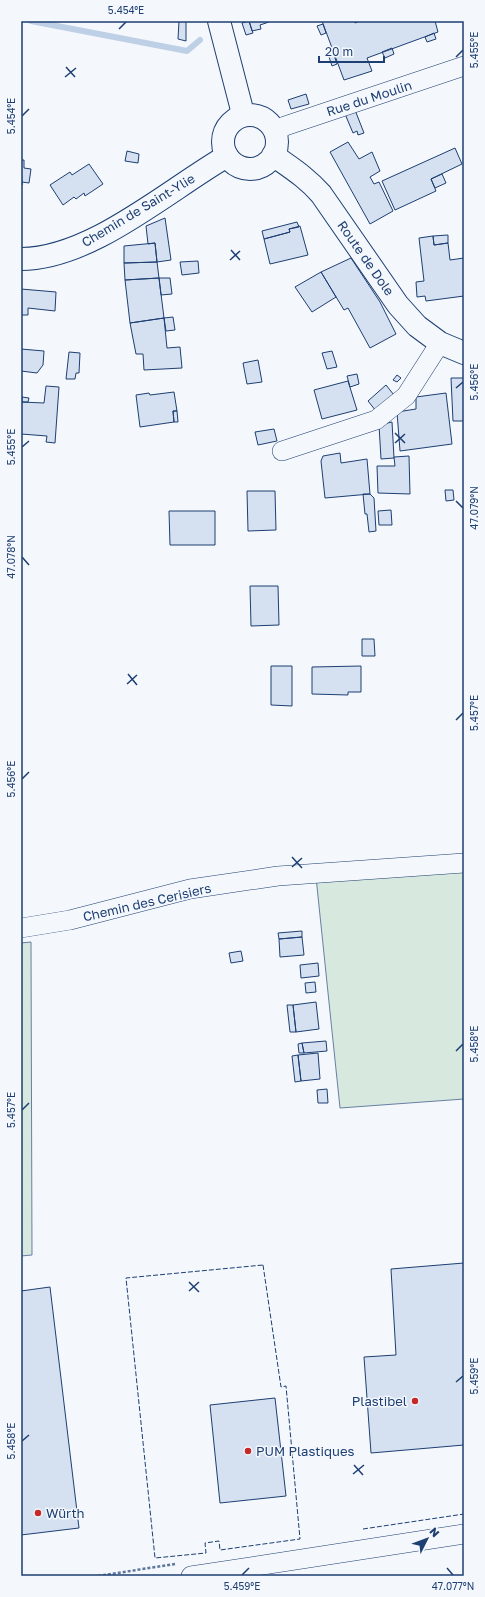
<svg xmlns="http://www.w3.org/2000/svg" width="485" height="1597" font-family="'Golos Text',sans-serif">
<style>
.green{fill:#d7e8df;stroke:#687fa3}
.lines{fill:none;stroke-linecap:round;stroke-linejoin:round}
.stream{stroke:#bed0e5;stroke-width:6}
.building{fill:#d5e0f0;stroke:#1d3f73}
.minor-casing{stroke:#1d3f73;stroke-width:20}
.tertiary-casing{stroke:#1d3f73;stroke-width:24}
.secondary-casing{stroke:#1d3f73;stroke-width:24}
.path{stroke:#5e769c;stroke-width:2.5;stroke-dasharray:3 2;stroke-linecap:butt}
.minor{stroke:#f4f7fb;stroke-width:19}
.tertiary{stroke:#f4f7fb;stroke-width:22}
.secondary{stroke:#f4f7fb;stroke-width:22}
.fence{stroke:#1d3f73;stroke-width:1;stroke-dasharray:5 2;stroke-linecap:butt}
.ticks{fill:none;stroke:#1d3f73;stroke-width:1.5}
.poi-dot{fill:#c62828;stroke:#f4f7fb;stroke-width:1.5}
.labels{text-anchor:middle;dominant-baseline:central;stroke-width:3;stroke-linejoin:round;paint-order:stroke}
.street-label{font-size:13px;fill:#1d3f73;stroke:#f4f7fb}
.poi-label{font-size:13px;fill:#1d3f73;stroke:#f4f7fb;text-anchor:start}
.neatline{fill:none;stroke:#1d3f73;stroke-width:1.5}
.ticks-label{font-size:10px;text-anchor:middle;fill:#1d3f73}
</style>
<rect width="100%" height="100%" fill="#f4f7fb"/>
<!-- green -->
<path class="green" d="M464,870V1099L340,1108L316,877Z
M31,942L32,1255L21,1256V943Z"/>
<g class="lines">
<!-- stream -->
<path class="stream" d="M31,21L187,51L200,40"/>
</g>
<!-- building -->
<path class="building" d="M179,21H186V41L178,39Z
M249,21H268L269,22L260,25L261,29L252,31Z
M249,21L253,33L246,35L242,23Z
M322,21H354L355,23L360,21H435L438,32L367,58L372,71L344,80Z
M323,24L326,33L321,35L317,26Z
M434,33L436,39L427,42L425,37Z
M392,48L394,54L385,58L382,52Z
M334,55L337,64L332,66L329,57Z
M306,94L309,104L291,109L288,100Z
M355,110L364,133L358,135L357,131L353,133L345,114Z
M348,142L359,159L372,152L380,171L370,177L374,184L379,182L393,211L370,224L330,152Z
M455,148L462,164L431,179L436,191L395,210L382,181Z
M127,151L139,154L138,163L125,161Z
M21,160H24V168L31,169L29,183L22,182V185Z
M89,164L103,184L85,196L84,193L76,199L74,197L63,205L50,185L70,172L72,175Z
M442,174L446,183L435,188L431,179Z
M165,218L171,260L157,262L155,243L148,244L146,226Z
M297,222L299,227L289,229L290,232L264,239L262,231Z
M300,226L308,255L270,264L264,239L290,232L289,229Z
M448,235V243L434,245L433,236Z
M433,236L434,245L448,243L450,260L464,258V296L426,301L425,296L417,297L416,282L424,281L419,238Z
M155,243L157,262L124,263V246Z
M351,258L380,302L396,334L370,348L348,308L344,310L321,272Z
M198,261L199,273L182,275L180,262Z
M157,262L159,278L125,280L124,263Z
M321,272L336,297L312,312L295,287Z
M159,278H170L172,294L161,295Z
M159,278L164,318L130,323L125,280Z
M21,289L56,292L55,311L28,308V315H21Z
M173,317L175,330L166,331L164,318Z
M164,318L167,348L180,347L182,368L144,370L143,354H136L130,323Z
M21,349L44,351L43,365L37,373L21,371Z
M332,351L337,367L327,369L322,353Z
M69,352L80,353L79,373H76L75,379H66Z
M258,360L262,382L247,384L243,363Z
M357,374L359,384L350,387L347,376Z
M397,375L401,378L397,382L393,380Z
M451,378H464V421H453Z
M348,381L357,410L322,419L314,390Z
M386,385L394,395L376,411L368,401Z
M46,386L59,387L55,443L46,442L47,436L21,434V402L44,403Z
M174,392L177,411H173L174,422L140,427L136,395L149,393L150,395Z
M446,393L452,444L400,451L397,412L416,409V397Z
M22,397L29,398L28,402H22Z
M173,411H177L178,422H174Z
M392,422L394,458L381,459L379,425Z
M274,429L277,441L258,445L255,432Z
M340,453L341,463L367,459L370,494L325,498L321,461L323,456Z
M409,456L410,494L378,493L377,466H395L394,457Z
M445,490H453L454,500L446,501Z
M247,491H275L276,530L248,531Z
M363,494H370L374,498L376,531L369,532L367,514H365Z
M391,510L392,525H379L378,511Z
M169,511H215V545H170Z
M250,586H278L279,625L251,626Z
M362,639H374L375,656H362Z
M271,666H292V706L271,705Z
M361,666V692H348V695L312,694V667Z
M302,931V937L279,939L278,933Z
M302,937L304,955L280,957L279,939Z
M241,951L243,961L231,963L229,953Z
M318,963L319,976L301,978L300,965Z
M315,982L316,992L306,993L305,983Z
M316,1002L319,1029L296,1032L293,1005Z
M287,1005H293L296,1032H290Z
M326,1041L327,1051L304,1053L302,1043Z
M302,1043L304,1053H299L298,1044Z
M318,1053L320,1079L301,1081L298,1055Z
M298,1055L301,1081L295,1082L292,1056Z
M327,1089L328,1103H318L317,1090Z
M464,1263V1445L371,1453L364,1357L396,1355L391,1269Z
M50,1287L79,1528L21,1535V1291Z
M275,1398L286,1496L220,1503L210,1405Z"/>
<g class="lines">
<!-- minor casing -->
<g class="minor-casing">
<path id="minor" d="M274,131L285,126L464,66
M282,451L376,420L406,396L440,343
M21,928L70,920L190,889L278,876L464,863
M191,1576L464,1534"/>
</g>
<!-- tertiary casing -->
<g class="tertiary-casing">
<path id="tertiary" d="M21,259C91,259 168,190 227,156"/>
</g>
<!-- secondary casing -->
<g class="secondary-casing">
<path id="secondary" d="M219,21L241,106L242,116
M223 142a27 27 0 1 1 54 0a27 27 0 1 1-54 0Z
M273,155C291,168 306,177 321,194L398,305L417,326L440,343L464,353"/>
</g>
<!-- path -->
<path class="path" d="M98,1576L175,1564"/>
<!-- minor -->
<use href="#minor" class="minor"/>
<!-- tertiary -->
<use href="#tertiary" class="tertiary"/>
<!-- secondary -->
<use href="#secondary" class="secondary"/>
<!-- fence -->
<path class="fence" d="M263,1265L281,1387L286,1386L300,1539L220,1550L219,1541L205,1543L206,1553L155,1558L126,1278Z
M363,1529L464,1514"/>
</g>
<!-- ticks -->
<path class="ticks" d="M119,29L126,22M456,57L463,50M66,67L75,77M65,77L76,68M22,116L29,109M231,250L240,260M230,260L240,251M456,388L463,382M395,433L405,443M395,443L405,434M22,447L29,441M456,501L463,508M22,557L29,565M128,674L137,685M127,684L137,675M456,720L463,713M22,779L29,772M292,857L302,868M292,867L302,858M456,1051L463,1044M22,1110L29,1103M189,1282L199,1292M189,1291L199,1282M456,1382L463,1376M22,1441L29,1435M354,1465L363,1475M353,1474L364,1465M447,1568L453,1575M242,1575L249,1568"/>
<!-- markers -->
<g class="poi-dot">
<circle cx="415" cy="1401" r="4"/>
<circle cx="248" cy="1451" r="4"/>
<circle cx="38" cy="1513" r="4"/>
</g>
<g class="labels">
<!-- street labels -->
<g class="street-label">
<text transform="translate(369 98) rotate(-18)">Rue du Moulin</text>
<text transform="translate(138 210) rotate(-31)">Chemin de Saint-Ylie</text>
<text transform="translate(366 258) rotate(55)">Route de Dole</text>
<text transform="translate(147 902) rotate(-13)">Chemin des Cerisiers</text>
</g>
<!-- poi labels -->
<g class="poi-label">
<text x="407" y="1401" text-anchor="end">Plastibel</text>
<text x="256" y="1451">PUM Plastiques</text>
<text x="46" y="1513">Würth</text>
</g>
</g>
<!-- border -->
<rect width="485" height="1597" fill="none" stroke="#f4f7fb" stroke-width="44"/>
<!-- north arrow -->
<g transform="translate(427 1539) rotate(48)" stroke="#f4f7fb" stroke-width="3" paint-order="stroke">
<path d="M0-3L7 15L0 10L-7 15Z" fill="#1d3f73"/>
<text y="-6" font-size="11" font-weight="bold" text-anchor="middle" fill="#1d3f73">N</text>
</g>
<!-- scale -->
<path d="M319 56v6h65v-6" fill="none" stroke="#1d3f73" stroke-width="2"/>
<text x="325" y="56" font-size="12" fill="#1d3f73" stroke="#f4f7fb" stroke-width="3" paint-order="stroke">20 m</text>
<rect x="22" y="22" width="441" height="1553" class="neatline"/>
<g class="ticks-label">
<text x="126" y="14">5.454°E</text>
<text transform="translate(474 50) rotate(-90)" y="4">5.455°E</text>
<text transform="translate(11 116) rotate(-90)" y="4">5.454°E</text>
<text transform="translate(474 382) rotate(-90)" y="4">5.456°E</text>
<text transform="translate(11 447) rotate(-90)" y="4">5.455°E</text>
<text transform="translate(474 508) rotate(-90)" y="4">47.079°N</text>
<text transform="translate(11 557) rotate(-90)" y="4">47.078°N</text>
<text transform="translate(474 713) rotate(-90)" y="4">5.457°E</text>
<text transform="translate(11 779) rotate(-90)" y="4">5.456°E</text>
<text transform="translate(474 1044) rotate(-90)" y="4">5.458°E</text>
<text transform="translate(11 1110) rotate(-90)" y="4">5.457°E</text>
<text transform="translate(474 1376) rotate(-90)" y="4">5.459°E</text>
<text transform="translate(11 1441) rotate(-90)" y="4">5.458°E</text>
<text x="242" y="1590">5.459°E</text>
<text x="453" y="1590">47.077°N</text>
</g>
</svg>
